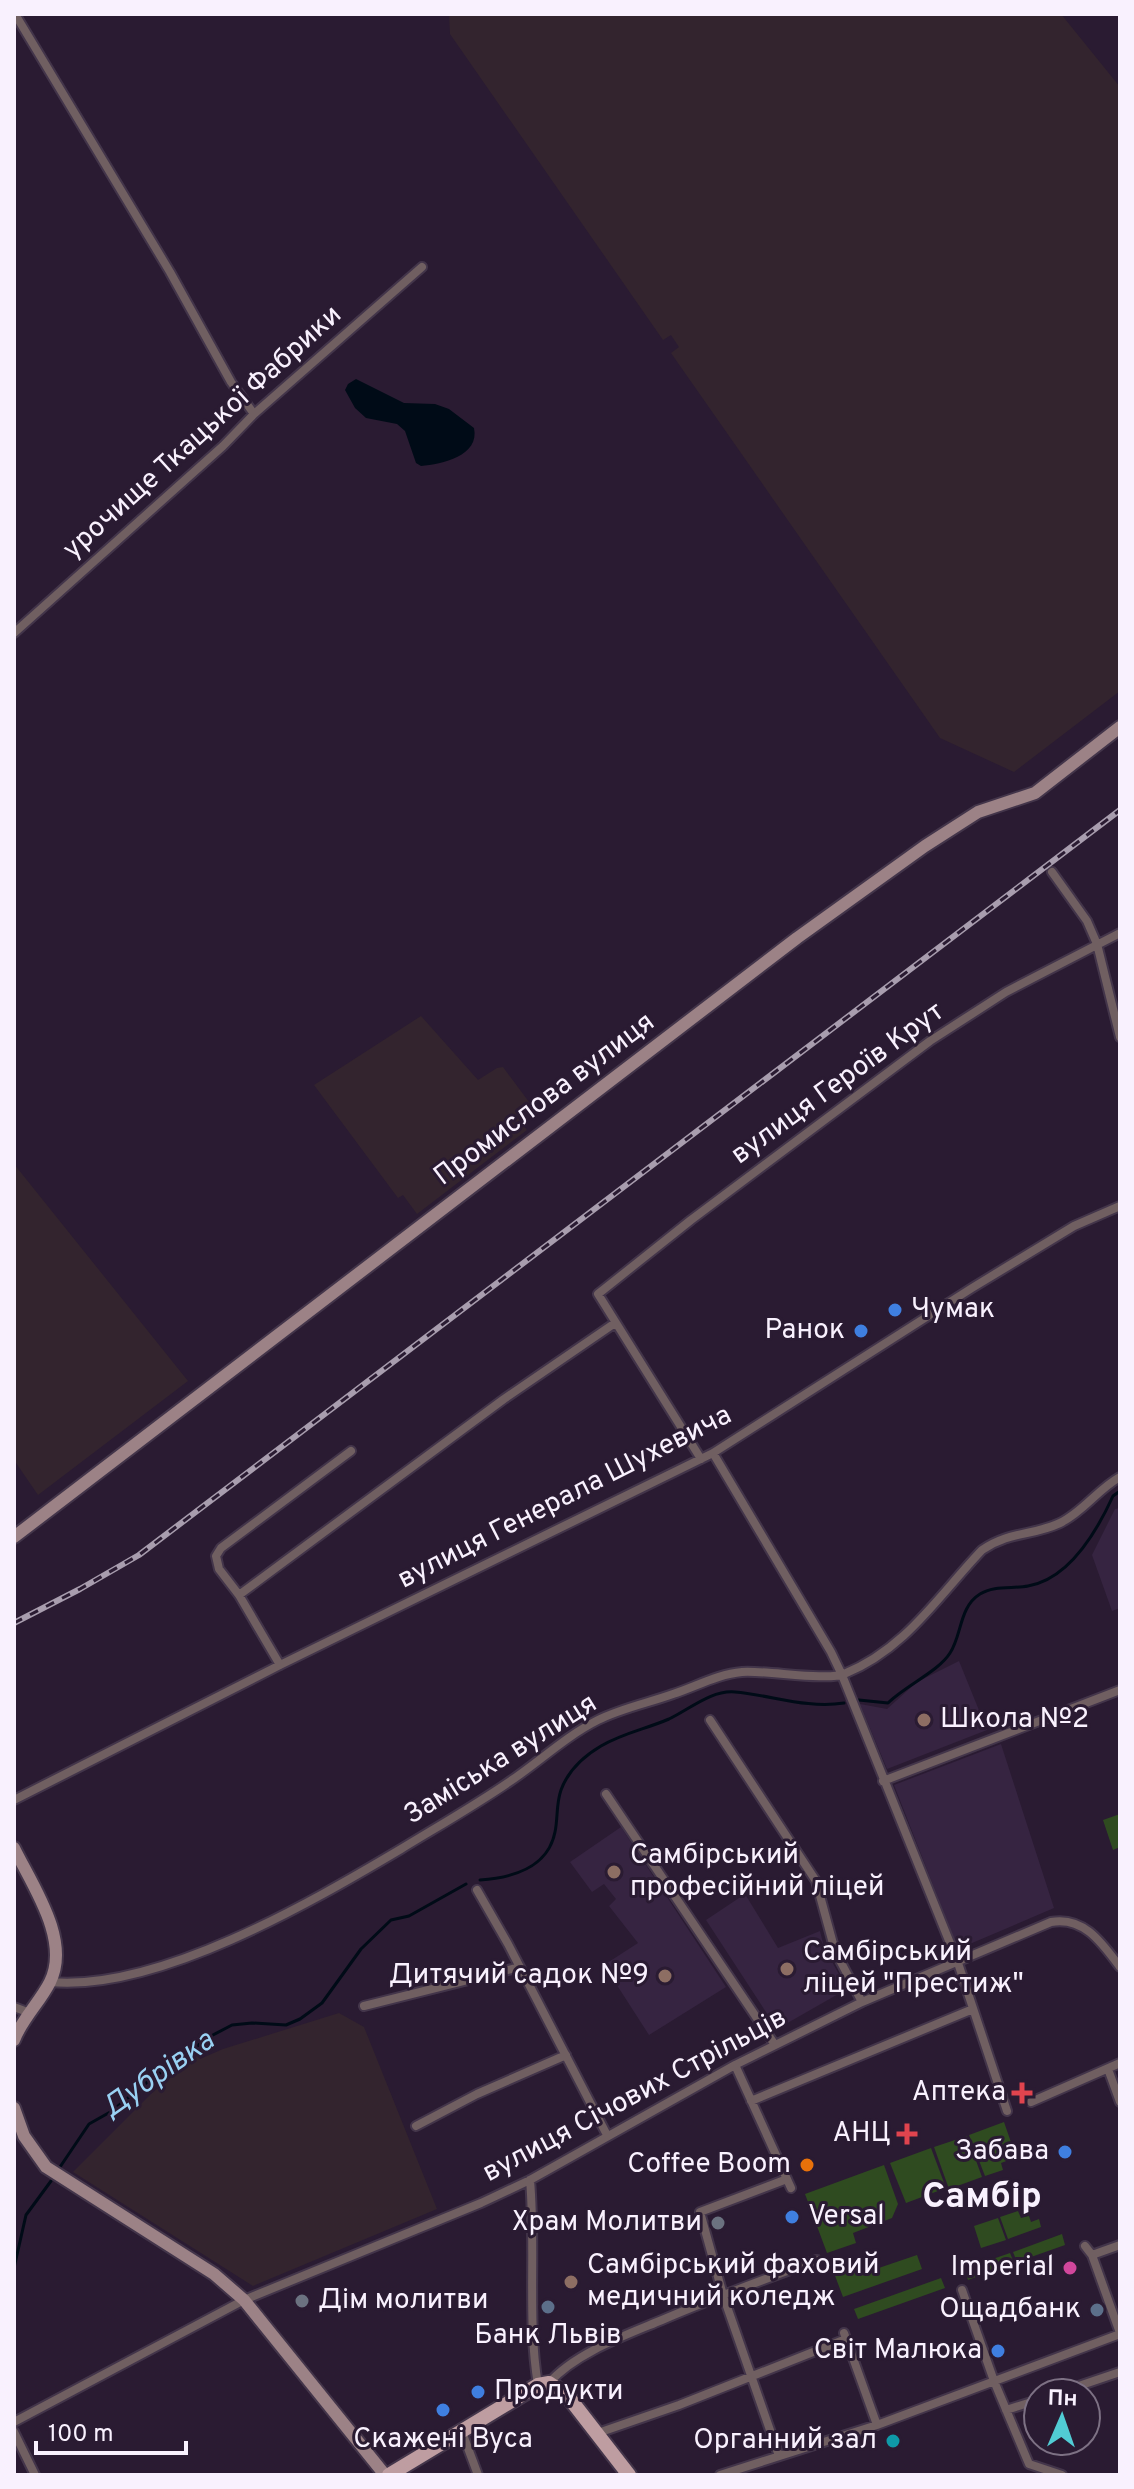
<svg xmlns="http://www.w3.org/2000/svg" width="1134" height="2489" font-family="Overpass,sans-serif">
<style>
.industrial{fill:#33242e}
.built{fill:#362441}
.green{fill:#2f4b20}
.water{fill:#000b17}
.lines{fill:none;stroke-linecap:round;stroke-linejoin:round}
.stream{stroke:#000b17;stroke-width:3}
.street-casing{stroke:#43354a;stroke-width:12}
.secondary-casing{stroke:#43354a;stroke-width:16}
.primary-casing{stroke:#43354a;stroke-width:18}
.street{stroke:#705f61;stroke-width:8}
.secondary{stroke:#9c8286;stroke-width:12}
.primary{stroke:#be9da1;stroke-width:14}
.rail-casing{stroke:#a89dae;stroke-width:6}
.rail{stroke:#2a1b32;stroke-width:3;stroke-dasharray:9;stroke-linecap:butt}
.shop-dot{fill:#3f7fe0;stroke:#2a1b32;stroke-width:3}
.education-dot{fill:#8d6e63;stroke:#2a1b32;stroke-width:3}
.health-dot{fill:#e0444e;stroke:#2a1b32;stroke-width:3}
.food-dot{fill:#e8710a;stroke:#2a1b32;stroke-width:3}
.worship-dot{fill:#6b7280;stroke:#2a1b32;stroke-width:3}
.hotel-dot{fill:#d1479c;stroke:#2a1b32;stroke-width:3}
.service-dot{fill:#5c6f8a;stroke:#2a1b32;stroke-width:3}
.culture-dot{fill:#0f9aa8;stroke:#2a1b32;stroke-width:3}
.labels{text-anchor:middle;dominant-baseline:central;stroke-width:6;stroke-linejoin:round;paint-order:stroke}
.street-label{font-size:28px;fill:#f9f1fe;stroke:#2a1b32}
.poi-label{font-size:28px;fill:#f9f1fe;stroke:#2a1b32;text-anchor:end}
.water-label{font-size:30px;font-style:italic;fill:#99d1f3;stroke:#2a1b32}
.district-label{font-size:36px;font-weight:bold;fill:#f9f1fe;stroke:#2a1b32}
</style>
<rect width="100%" height="100%" fill="#2a1b32"/>
<!-- industrial -->
<path class="industrial" d="M449,14H1061L1120,87V691L1014,772L940,738L671,353L679,347L671,335L663,340L450,34Z
M421,1016L478,1080L497,1068L503,1067L532,1106L518,1118L527,1130L417,1214L403,1195L398,1198L314,1085Z
M14,1164L188,1381L38,1495L14,1460Z
M339,2013L364,2027L437,2209L253,2286L73,2172L152,2093L198,2055L200,2059L223,2049Z"/>
<!-- built -->
<path class="built" d="M1120,1508V1608L1112,1611L1092,1555L1115,1509Z
M959,1661L987,1730L887,1769L860,1704L887,1709L917,1682Z
M1001,1744L1054,1908L958,1949L894,1785Z
M621,1827L726,1987L649,2035L604,1965L638,1943L609,1906L616,1899L604,1884L592,1892L570,1862Z
M745,1894L778,1948L820,1931L824,1947L847,1989L777,2029L706,1920Z"/>
<!-- green -->
<path class="green" d="M1120,1814V1847L1113,1850L1103,1820Z
M1004,2122L1014,2151L1007,2154L1009,2160L1001,2163L1003,2170L985,2176L969,2135Z
M967,2136L982,2177L949,2189L934,2147Z
M931,2148L946,2188L906,2203L890,2163Z
M884,2165L898,2204L892,2218L853,2233L856,2243L827,2253L805,2194Z
M1018,2211L1021,2218L1029,2216L1031,2222L1039,2219L1041,2227L1008,2239L1000,2217Z
M998,2218L1006,2240L981,2248L974,2226Z
M1062,2234L1065,2245L1017,2262L1013,2252Z
M1010,2253L1014,2263L968,2280L964,2269Z
M917,2255L922,2269L843,2297L834,2273L863,2263L867,2272Z
M941,2278L945,2288L858,2319L854,2309Z"/>
<!-- water -->
<path class="water" d="M356,379L404,403L435,404L449,409L474,428C480,456 442,464 421,466L416,463L405,431L397,424L366,418L355,408L345,390L348,384Z"/>
<g class="lines">
<!-- stream -->
<path class="stream" d="M859,1700L888,1703C905,1686 939,1671 950,1653C962,1635 959,1607 980,1594C994,1585 1013,1589 1028,1586C1069,1579 1097,1531 1113,1496L1120,1491
M480,1880C511,1878 548,1868 555,1832C558,1818 556,1804 561,1790C568,1771 584,1756 601,1746C623,1733 646,1729 669,1719C690,1709 711,1690 735,1692C771,1695 807,1709 844,1703
M60,2167L89,2124L112,2111L146,2083L211,2036L232,2025L252,2023L286,2025L300,2019L322,2003L361,1949L391,1920L409,1916L466,1884
M14,2268L26,2215L51,2181"/>
<!-- street casing -->
<g class="street-casing">
<path id="street" d="M15,14L170,272L231,382L254,414
M14,633L223,446L254,414L422,267
M1052,872L1087,921L1097,944L1120,1037
M713,1453L831,1652L842,1675L958,1963L1007,2111
M701,1459L598,1294L691,1220L930,1041L1006,992L1120,933
M239,1595L504,1399L615,1323
M280,1665L239,1595L219,1569L216,1556L221,1548L351,1451
M710,1720L816,1881L835,1951L862,2002
M883,1781L1120,1690
M606,1794L775,2045
M14,1800L280,1665L713,1453L972,1288L1074,1226L1120,1206
M477,1890L508,1944L607,2135
M50,1982C157,1992 310,1903 401,1849C437,1827 474,1806 509,1782C539,1762 566,1736 598,1720C622,1708 648,1703 673,1694C695,1687 718,1674 742,1672C765,1670 827,1681 844,1674C906,1649 939,1595 982,1550C1010,1531 1032,1536 1060,1523C1083,1512 1098,1489 1120,1477
M364,2006L520,1967
M14,2007L30,2013
M735,2065L791,2188
M1108,2069L1120,2102
M751,2101L973,2009
M1031,2102L1120,2063
M416,2126L477,2094L566,2055
M530,2180C536,2247 527,2320 538,2385
M1085,2246L1092,2255L1120,2333
M1092,2255L1120,2245
M962,2290L994,2381L1029,2464L1062,2475
M844,2333L877,2425
M549,2383C575,2353 626,2335 662,2320C713,2298 765,2279 817,2260
M1058,2393L1120,2372
M1006,2410L1038,2400
M14,2422L244,2300L481,2203L530,2180L735,2065L862,2002L1051,1922C1084,1916 1102,1943 1120,1967
M14,2432L35,2475
M462,2432L478,2475
M598,2433L679,2405L846,2339
M779,2456L723,2295L700,2212L787,2179
M720,2475L877,2425L1120,2334"/>
</g>
<!-- secondary casing -->
<g class="secondary-casing">
<path id="secondary" d="M14,1537L797,938L925,846L978,812L1035,793L1120,727
M14,1848C32,1885 71,1940 50,1982C40,2002 22,2019 14,2040
M14,2108L24,2136L46,2167L214,2274L244,2300L385,2475"/>
</g>
<!-- primary casing -->
<g class="primary-casing">
<path id="primary" d="M389,2475L538,2385L549,2383L567,2395L629,2475"/>
</g>
<!-- street -->
<use href="#street" class="street"/>
<!-- secondary -->
<use href="#secondary" class="secondary"/>
<!-- primary -->
<use href="#primary" class="primary"/>
<!-- rail casing -->
<g class="rail-casing">
<path id="rail" d="M14,1623L80,1589L139,1555L1120,810"/>
</g>
<!-- rail -->
<use href="#rail" class="rail"/>
</g>
<!-- markers -->
<g class="shop-dot">
<circle cx="895" cy="1310" r="8"/>
<circle cx="861" cy="1331" r="8"/>
<circle cx="1065" cy="2152" r="8"/>
<circle cx="792" cy="2217" r="8"/>
<circle cx="998" cy="2351" r="8"/>
<circle cx="478" cy="2392" r="8"/>
<circle cx="443" cy="2410" r="8"/>
</g>
<g class="education-dot">
<circle cx="924" cy="1720" r="8"/>
<circle cx="614" cy="1872" r="8"/>
<circle cx="787" cy="1969" r="8"/>
<circle cx="665" cy="1976" r="8"/>
<circle cx="571" cy="2282" r="8"/>
</g>
<g class="health-dot">
<path d="M1018 2081h8v8h8v8h-8v8h-8v-8h-8v-8h8z"/>
<path d="M903 2122h8v8h8v8h-8v8h-8v-8h-8v-8h8z"/>
</g>
<circle class="food-dot" cx="807" cy="2165" r="8"/>
<g class="worship-dot">
<circle cx="718" cy="2223" r="8"/>
<circle cx="302" cy="2301" r="8"/>
</g>
<circle class="hotel-dot" cx="1070" cy="2268" r="8"/>
<g class="service-dot">
<circle cx="548" cy="2307" r="8"/>
<circle cx="1097" cy="2310" r="8"/>
</g>
<circle class="culture-dot" cx="893" cy="2441" r="8"/>
<g class="labels">
<!-- street labels -->
<g class="street-label">
<text transform="translate(203 433) rotate(-42)">урочище Ткацької Фабрики</text>
<text transform="translate(838 1084) rotate(-36)">вулиця Героїв Крут</text>
<text transform="translate(545 1100) rotate(-37)">Промислова вулиця</text>
<text transform="translate(565 1498) rotate(-27)">вулиця Генерала Шухевича</text>
<text transform="translate(501 1760) rotate(-32)">Заміська вулиця</text>
<text transform="translate(635 2096) rotate(-28)">вулиця Січових Стрільців</text>
</g>
<!-- poi labels -->
<g class="poi-label">
<text x="911" y="1310" text-anchor="start">Чумак</text>
<text x="845" y="1331">Ранок</text>
<text x="940" y="1720" text-anchor="start">Школа №2</text>
<text x="630" y="1856" text-anchor="start">Самбірський<tspan x="630" dy="32">професійний ліцей</tspan></text>
<text x="803" y="1953" text-anchor="start">Самбірський<tspan x="803" dy="32">ліцей "Престиж"</tspan></text>
<text x="649" y="1976">Дитячий садок №9</text>
<text x="1006" y="2093">Аптека</text>
<text x="891" y="2134">АНЦ</text>
<text x="1049" y="2152">Забава</text>
<text x="791" y="2165">Coffee Boom</text>
<text x="808" y="2217" text-anchor="start">Versal</text>
<text x="702" y="2223">Храм Молитви</text>
<text x="587" y="2266" text-anchor="start">Самбірський фаховий<tspan x="587" dy="32">медичний коледж</tspan></text>
<text x="1054" y="2268">Imperial</text>
<text x="318" y="2301" text-anchor="start">Дім молитви</text>
<text x="1081" y="2310">Ощадбанк</text>
<text x="548" y="2336" text-anchor="middle">Банк Львів</text>
<text x="982" y="2351">Світ Малюка</text>
<text x="494" y="2392" text-anchor="start">Продукти</text>
<text x="443" y="2440" text-anchor="middle">Скажені Вуса</text>
<text x="877" y="2441">Органний зал</text>
</g>
<!-- water labels -->
<g class="water-label">
<text transform="translate(159 2075) rotate(-35)">Дубрівка</text>
</g>
<!-- district labels -->
<g class="district-label">
<text x="982" y="2198">Самбір</text>
</g>
</g>
<!-- border -->
<rect width="1134" height="2489" fill="none" stroke="#f9f1fe" stroke-width="32"/>
<!-- north arrow -->
<g transform="translate(1062 2417) rotate(2)"><circle r="38" fill="#2a1b32" stroke="#7d7184" stroke-width="2"/>
<path d="M0-6L14 30L0 20L-14 30Z" fill="#51ccd4"/>
<text y="-12" font-size="22" font-weight="bold" text-anchor="middle" fill="#f9f1fe">Пн</text>
</g>
<!-- scale -->
<path d="M36 2441v12h150v-12" fill="none" stroke="#f9f1fe" stroke-width="4"/>
<text x="48" y="2441" font-size="24" fill="#f9f1fe" stroke="#2a1b32" stroke-width="6" paint-order="stroke">100 m</text>
</svg>
